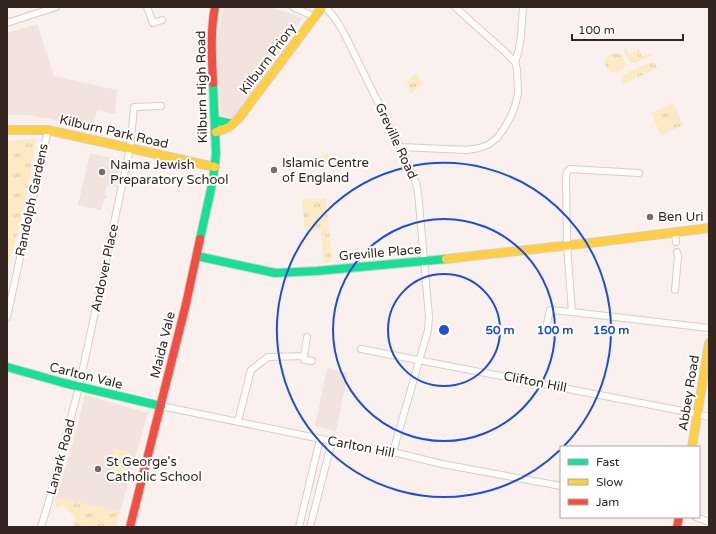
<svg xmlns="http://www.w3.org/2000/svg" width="716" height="534" font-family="'Varela Round',sans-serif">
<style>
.built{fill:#f2e3de}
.grass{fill:url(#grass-tufts)}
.pitch{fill:#fbeac4}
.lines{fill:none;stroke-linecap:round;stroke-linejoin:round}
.street-casing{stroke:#d8cdc9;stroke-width:8}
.fast-casing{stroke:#d8cdc9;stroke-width:10}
.slow-casing{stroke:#d8cdc9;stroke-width:10}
.jam-casing{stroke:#d8cdc9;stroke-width:10}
.street{stroke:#fefdfc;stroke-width:6}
.fast{stroke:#16e098;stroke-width:8}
.slow{stroke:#ffcf43;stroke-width:8}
.jam{stroke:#f24e42;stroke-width:8}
.ring{fill:none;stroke:#1d4ed8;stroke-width:2}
.poi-dot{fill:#796c68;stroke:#fff;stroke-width:1.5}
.labels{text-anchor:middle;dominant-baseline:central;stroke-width:4;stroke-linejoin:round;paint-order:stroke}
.street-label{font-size:13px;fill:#342520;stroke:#fff}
.poi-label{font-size:13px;fill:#342520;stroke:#fff;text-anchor:start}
.centre{fill:#1d4ed8;stroke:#fff;stroke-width:2}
.ring-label{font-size:12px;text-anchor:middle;font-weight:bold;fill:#1d4ed8;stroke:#fff;stroke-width:4;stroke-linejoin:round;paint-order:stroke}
</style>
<defs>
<pattern id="grass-tufts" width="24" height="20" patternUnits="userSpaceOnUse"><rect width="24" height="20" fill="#fbeac4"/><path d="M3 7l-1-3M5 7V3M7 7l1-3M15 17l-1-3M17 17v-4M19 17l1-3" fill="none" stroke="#d8c9a8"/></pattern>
</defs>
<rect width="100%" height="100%" fill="#faf1ee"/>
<!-- built -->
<path class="built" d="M223,7H270L303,18L234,119L221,116L217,79V43Z
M37,24L54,76L117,90L115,114L97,110L93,127L27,115H7V33Z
M90,153L122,160L116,187L107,185L105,195L107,196L106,199H104L101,210L78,205Z
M327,368L348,373L336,431L315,426Z
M85,395L148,413L120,512L56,497L72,446Z"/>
<!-- grass -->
<path class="grass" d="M625,47L629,54L639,49L642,57L651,53V56L635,63H632L629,61L624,51Z
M605 63a10 10 0 1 1 20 0a10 10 0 1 1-20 0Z
M651,62L655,64L658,68L623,84L622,78L623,75L626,73Z
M416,74L423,84L411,93L409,92L410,91L408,87L409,86L406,82Z
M673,103L683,125L661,135L651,113Z
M36,139L25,204L8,267L7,266V141Z
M326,198L332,262L324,263L321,230L305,231L302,200Z
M56,497L120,512L116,527H74L73,526L75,525L72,523L76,519L63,505L58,509L56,505L55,498Z"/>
<!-- pitch -->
<path class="pitch" d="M328,153L332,161L315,170L310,161Z
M114,448L130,452L123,478L107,474Z"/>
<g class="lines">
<!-- street casing -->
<g class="street-casing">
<path id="street" d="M147,7L153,23L162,20
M293,7L315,17
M325,7C335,16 341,27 347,39L400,147L416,183L418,192L429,317L428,330L393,452
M455,7L504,51L515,62
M7,23L56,7
M400,147L467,150L479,148L488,145L497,138L503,130L511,116L515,106L518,93L517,69L515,62L519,49L521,36L523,7
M675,232L676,242
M675,290L678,256L677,252
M572,312L709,328
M7,317L48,130
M546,328L550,310L572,312L567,245L566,177L567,172L570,169L639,173
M361,349L698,414L709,417
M304,356L307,337
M161,406L370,449L393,452L442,464L561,486
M238,421L251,370L268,357L304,356V360L312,361
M696,517L709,522
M41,527L47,508L79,387L130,148L134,107L161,106
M299,527L320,439
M310,527L332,441"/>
</g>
<!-- fast casing -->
<g class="fast-casing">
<path id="fast" d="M215,120L232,124
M200,239L213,180L216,154L213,83
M197,256L275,273L317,271L446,259
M7,367L64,383L161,406"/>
</g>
<!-- slow casing -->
<g class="slow-casing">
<path id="slow" d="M7,130H48L215,167
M216,132L229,127L239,118L322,7
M446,259L598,242L709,228
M692,447L709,343"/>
</g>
<!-- jam casing -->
<g class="jam-casing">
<path id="jam" d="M213,83C212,58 210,32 215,7
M130,527L186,304L200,239
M677,527L679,517"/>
</g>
<!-- street -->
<use href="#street" class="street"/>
<!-- fast -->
<use href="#fast" class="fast"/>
<!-- slow -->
<use href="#slow" class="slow"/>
<!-- jam -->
<use href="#jam" class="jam"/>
</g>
<!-- distance rings -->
<g class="ring">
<circle cx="444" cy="330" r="56"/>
<circle cx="444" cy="330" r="111"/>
<path d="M560 450A167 167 0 1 1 564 446"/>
</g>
<!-- markers -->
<g class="poi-dot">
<circle cx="274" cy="170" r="4"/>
<circle cx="102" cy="172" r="4"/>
<circle cx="650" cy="217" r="4"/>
<circle cx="98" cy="469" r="4"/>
</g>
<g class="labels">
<!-- street labels -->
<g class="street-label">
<text transform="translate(268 59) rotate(-53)">Kilburn Priory</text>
<text transform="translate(202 87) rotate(-91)">Kilburn High Road</text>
<text transform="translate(114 132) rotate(13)">Kilburn Park Road</text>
<text transform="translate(396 141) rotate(65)">Greville Road</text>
<text transform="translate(32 200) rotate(-78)">Randolph Gardens</text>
<text transform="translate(380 253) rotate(-5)">Greville Place</text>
<text transform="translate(105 268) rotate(-78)">Andover Place</text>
<text transform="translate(163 345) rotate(-76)">Maida Vale</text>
<text transform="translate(86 376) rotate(14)">Carlton Vale</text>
<text transform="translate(535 382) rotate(11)">Clifton Hill</text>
<text transform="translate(689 393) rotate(-81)">Abbey Road</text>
<text transform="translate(361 447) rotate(11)">Carlton Hill</text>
<text transform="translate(61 457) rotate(-75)">Lanark Road</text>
</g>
<!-- poi labels -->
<g class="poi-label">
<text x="282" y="163">Islamic Centre<tspan x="282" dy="15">of England</tspan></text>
<text x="110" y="165">Naima Jewish<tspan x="110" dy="15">Preparatory School</tspan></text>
<text x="658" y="217">Ben Uri</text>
<text x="106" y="462">St George's<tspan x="106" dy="15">Catholic School</tspan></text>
</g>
</g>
<circle cx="444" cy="330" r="6" class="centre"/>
<g class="ring-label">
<text x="500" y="334">50 m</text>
<text x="555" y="334">100 m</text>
<text x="611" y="334">150 m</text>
</g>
<!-- border -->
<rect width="716" height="534" fill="none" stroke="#342520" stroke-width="16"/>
<!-- legend -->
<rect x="560" y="446" width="140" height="72" fill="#ffffff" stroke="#aea8a6"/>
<rect x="568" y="459" width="20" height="6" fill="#16e098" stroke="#aea8a6"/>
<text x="596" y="466" font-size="12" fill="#342520">Fast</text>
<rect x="568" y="479" width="20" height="6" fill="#ffcf43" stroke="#aea8a6"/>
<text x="596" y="486" font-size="12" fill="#342520">Slow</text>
<rect x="568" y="499" width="20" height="6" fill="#f24e42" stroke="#aea8a6"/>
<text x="596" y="506" font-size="12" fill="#342520">Jam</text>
<!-- scale -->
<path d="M572 34v6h111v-6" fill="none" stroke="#342520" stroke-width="2"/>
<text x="578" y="34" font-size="12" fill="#342520" stroke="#ffffff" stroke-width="3" paint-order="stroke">100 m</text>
</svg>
